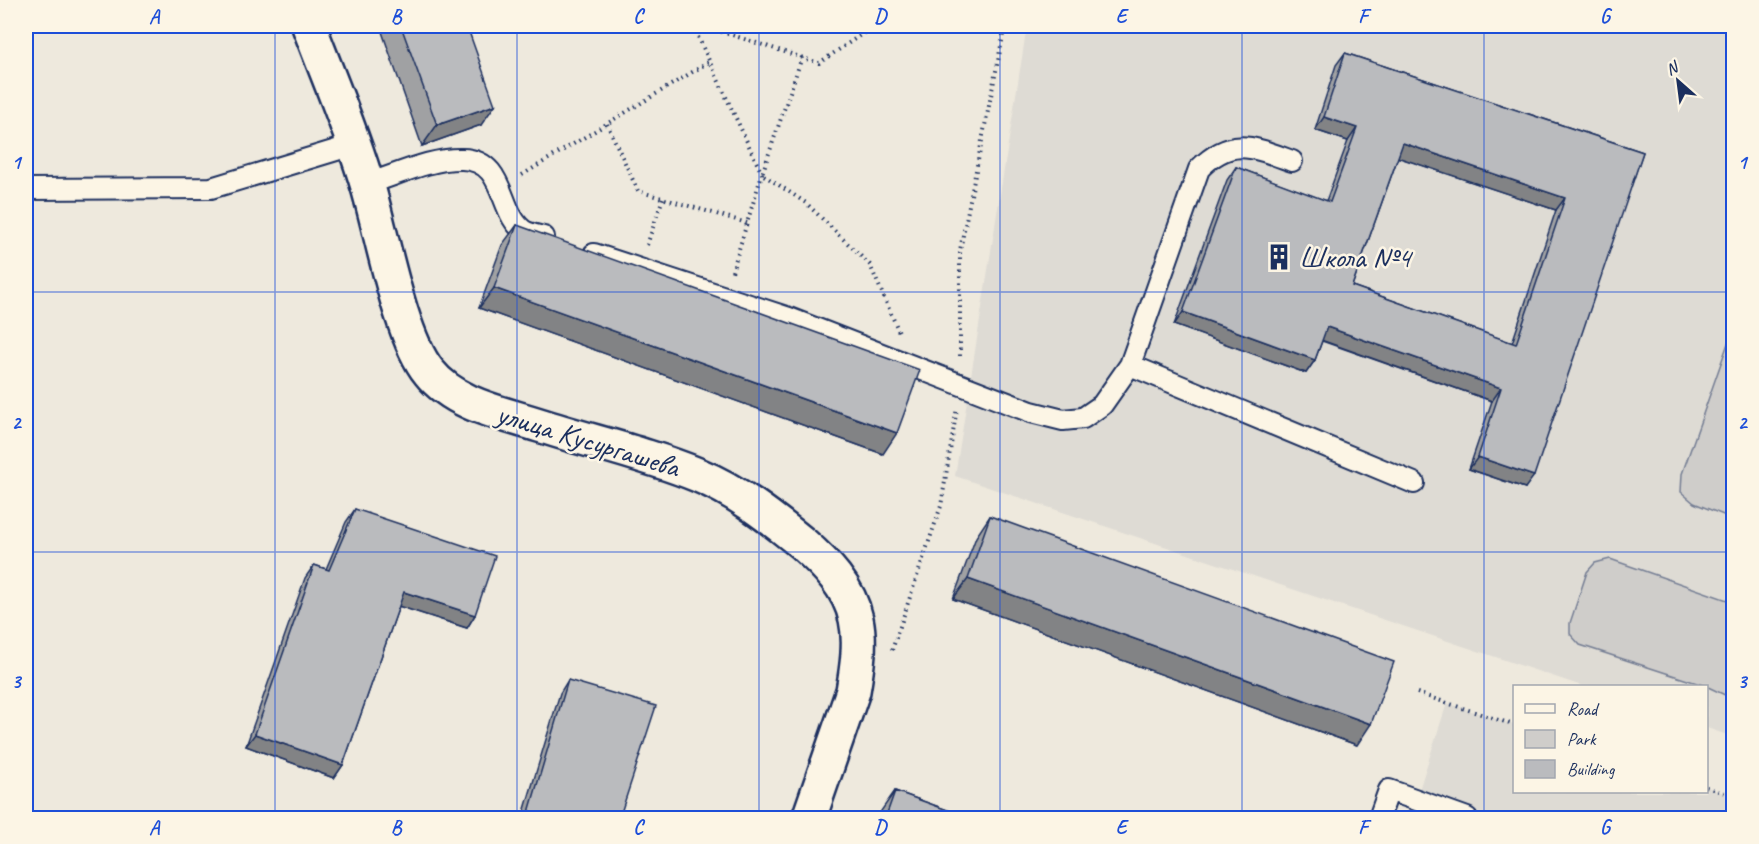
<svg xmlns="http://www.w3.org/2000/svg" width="1759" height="844" font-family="Caveat,sans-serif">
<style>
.built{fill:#dedbd4}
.green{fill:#cfcdca;stroke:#757e94;stroke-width:1.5}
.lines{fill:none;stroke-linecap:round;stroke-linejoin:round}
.service-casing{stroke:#1b2f5e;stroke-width:24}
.minor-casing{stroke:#1b2f5e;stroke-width:38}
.path{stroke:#1b2f5e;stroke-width:4;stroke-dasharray:1.5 4.5;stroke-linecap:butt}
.service{stroke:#fcf5e5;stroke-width:20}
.minor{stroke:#fcf5e5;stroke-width:33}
.wall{fill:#a0a1a3;stroke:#1b2f5e;stroke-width:1.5;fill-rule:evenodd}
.shaded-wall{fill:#828385;stroke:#1b2f5e;stroke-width:1.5}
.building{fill:#babbbe;stroke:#1b2f5e;stroke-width:1.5;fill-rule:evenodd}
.grid{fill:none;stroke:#1d4ed8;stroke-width:1.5;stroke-opacity:0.55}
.labels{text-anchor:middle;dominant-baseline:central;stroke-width:5;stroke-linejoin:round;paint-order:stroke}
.poi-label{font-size:30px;fill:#1b2f5e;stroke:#fcf5e5;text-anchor:start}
.street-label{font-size:30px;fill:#1b2f5e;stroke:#fcf5e5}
.neatline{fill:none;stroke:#1d4ed8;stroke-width:2}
.grid-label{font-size:20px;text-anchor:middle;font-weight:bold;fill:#1d4ed8}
</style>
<rect width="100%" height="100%" fill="#eee9dd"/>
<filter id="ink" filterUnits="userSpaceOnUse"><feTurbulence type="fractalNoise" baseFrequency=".0167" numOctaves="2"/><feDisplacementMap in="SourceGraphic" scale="12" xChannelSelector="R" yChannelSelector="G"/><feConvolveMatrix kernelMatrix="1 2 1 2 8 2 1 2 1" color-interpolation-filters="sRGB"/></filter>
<g filter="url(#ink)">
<!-- built -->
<path class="built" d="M1027,26H1733V737L1707,728L1706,686H1582L955,476Z
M1447,703L1514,725V792H1706L1707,787L1733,796V818H1410Z"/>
<!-- green -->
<path class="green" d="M1733,329V519L1694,503L1681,492L1682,474Z
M1610,559L1733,602V696H1727L1706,686L1580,645L1570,634V623L1587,572L1595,563Z"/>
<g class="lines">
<!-- service casing -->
<g class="service-casing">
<path id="service" d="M367,184C397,175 431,158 462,159C508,160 497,215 526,232C531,234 538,236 544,237
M26,189L211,188L353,145
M594,254L789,318L1031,412L1063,420L1083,418L1102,405L1130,365L1199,169C1231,136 1253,147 1292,161
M1130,365L1414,483
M1379,818L1389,790L1467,818"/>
</g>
<!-- minor casing -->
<g class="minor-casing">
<path id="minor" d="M309,26C329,79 352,132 368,187C382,234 400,337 429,372C455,405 502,413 539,425C592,442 647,454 698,475C737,491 770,517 802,543C826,564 849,587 856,619C861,642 857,668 853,691L809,818"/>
</g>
<!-- path -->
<path class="path" d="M693,26L762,174L732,272
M704,26L819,63L874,26
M802,57L762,174L806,203L870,265L899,332
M607,124L638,191L747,223
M522,175L709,62
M647,245L663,198
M960,356V250L1005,26
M892,650L941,506L957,408
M1417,693L1514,725
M1706,787L1734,796"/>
<!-- service -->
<use href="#service" class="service"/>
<!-- minor -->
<use href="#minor" class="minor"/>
</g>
<!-- wall -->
<path class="wall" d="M380,26H467L481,125L422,146Z
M1345,53L1643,152L1525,488L1469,469L1492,401L1322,341L1315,360L1306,373L1174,325L1227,180L1236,167L1326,201L1348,141L1315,130L1336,65ZM1398,157L1556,210L1512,343L1352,286Z
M517,225L883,454L479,308L502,245Z
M355,509L475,615L467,628L399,606L343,765L334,778L246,746L305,578L314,565L326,569L346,522Z
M990,516L1357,745L953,599L976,537Z
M568,680L619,819H522L560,693Z
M895,791L972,819H878L881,811Z"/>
<!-- shaded-wall -->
<path class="shaded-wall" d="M495,105L481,125L422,146L437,125Z
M1324,117L1357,128L1348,141L1315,130Z
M1403,143L1565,198L1556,210L1394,156Z
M494,288L897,433L883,454L479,308Z
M1183,312L1315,360L1306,373L1174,325Z
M1327,327L1501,388L1492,401L1318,339Z
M1478,457L1534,476L1525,488L1469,469Z
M968,579L1371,724L1357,745L953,599Z
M404,592L475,615L467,628L395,605Z
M255,734L343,765L334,778L246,746Z"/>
<!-- building -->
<path class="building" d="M401,26H467L495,105L437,125Z
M1345,53L1643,152L1534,476L1478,457L1501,388L1327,327L1315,360L1183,312L1236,167L1330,202L1357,128L1324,117ZM1403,143L1565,198L1516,344L1352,286Z
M517,225L920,370L897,433L494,288Z
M355,509L495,556L475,615L404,592L343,765L255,734L314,565L329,570Z
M990,516L1394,662L1371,724L968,579Z
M568,680L656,706L619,819H527Z
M895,791L972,819H885Z"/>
</g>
<!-- grid -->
<path class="grid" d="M275,26V818M517,26V818M759,26V818M1000,26V818M1242,26V818M1484,26V818M26,292H1734M26,552H1734"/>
<!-- icons -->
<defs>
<g id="building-bare" transform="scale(2.07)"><path d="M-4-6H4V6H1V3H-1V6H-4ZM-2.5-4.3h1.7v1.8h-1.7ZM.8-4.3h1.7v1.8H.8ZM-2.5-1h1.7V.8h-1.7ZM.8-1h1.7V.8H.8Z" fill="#1b2f5e" stroke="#fcf5e5" stroke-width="2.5" paint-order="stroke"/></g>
</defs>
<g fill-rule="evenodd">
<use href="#building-bare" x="1279" y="257"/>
</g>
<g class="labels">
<!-- poi labels -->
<g class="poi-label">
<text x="1299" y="257">Школа №4</text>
</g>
<!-- street labels -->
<g class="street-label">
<text transform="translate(588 440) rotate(17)">улица Кусургашева</text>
</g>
</g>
<!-- margin -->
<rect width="1759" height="844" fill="none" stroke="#fcf5e5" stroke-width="66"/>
<!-- legend -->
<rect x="1513" y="685" width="195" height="108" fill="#fcf5e5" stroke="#a2a6af" stroke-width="1.5"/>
<rect x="1525" y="704" width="30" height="9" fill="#fcf5e5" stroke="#a2a6af" stroke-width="1.5"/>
<text x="1567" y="715" font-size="18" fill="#1b2f5e">Road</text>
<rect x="1525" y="730" width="30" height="18" fill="#cfcdca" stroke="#a2a6af" stroke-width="1.5"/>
<text x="1567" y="745" font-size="18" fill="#1b2f5e">Park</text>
<rect x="1525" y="760" width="30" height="18" fill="#babbbe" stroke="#a2a6af" stroke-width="1.5"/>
<text x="1567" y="775" font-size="18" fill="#1b2f5e">Building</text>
<!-- north arrow -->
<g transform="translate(1678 81) rotate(332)" stroke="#fcf5e5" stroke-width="4.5" paint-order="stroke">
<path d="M0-4.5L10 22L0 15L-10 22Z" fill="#1b2f5e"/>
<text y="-9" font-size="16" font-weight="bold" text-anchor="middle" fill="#1b2f5e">N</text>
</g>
<rect x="33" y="33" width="1693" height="778" class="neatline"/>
<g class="grid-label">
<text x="154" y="23">A</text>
<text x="396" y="23">B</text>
<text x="638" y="23">C</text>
<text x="880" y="23">D</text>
<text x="1121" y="23">E</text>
<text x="1363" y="23">F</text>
<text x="1605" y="23">G</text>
<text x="16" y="169">1</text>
<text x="1742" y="169">1</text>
<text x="16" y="429">2</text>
<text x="1742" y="429">2</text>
<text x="16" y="688">3</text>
<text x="1742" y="688">3</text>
<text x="154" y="834">A</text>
<text x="396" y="834">B</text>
<text x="638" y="834">C</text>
<text x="880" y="834">D</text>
<text x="1121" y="834">E</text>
<text x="1363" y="834">F</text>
<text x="1605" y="834">G</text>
</g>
</svg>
